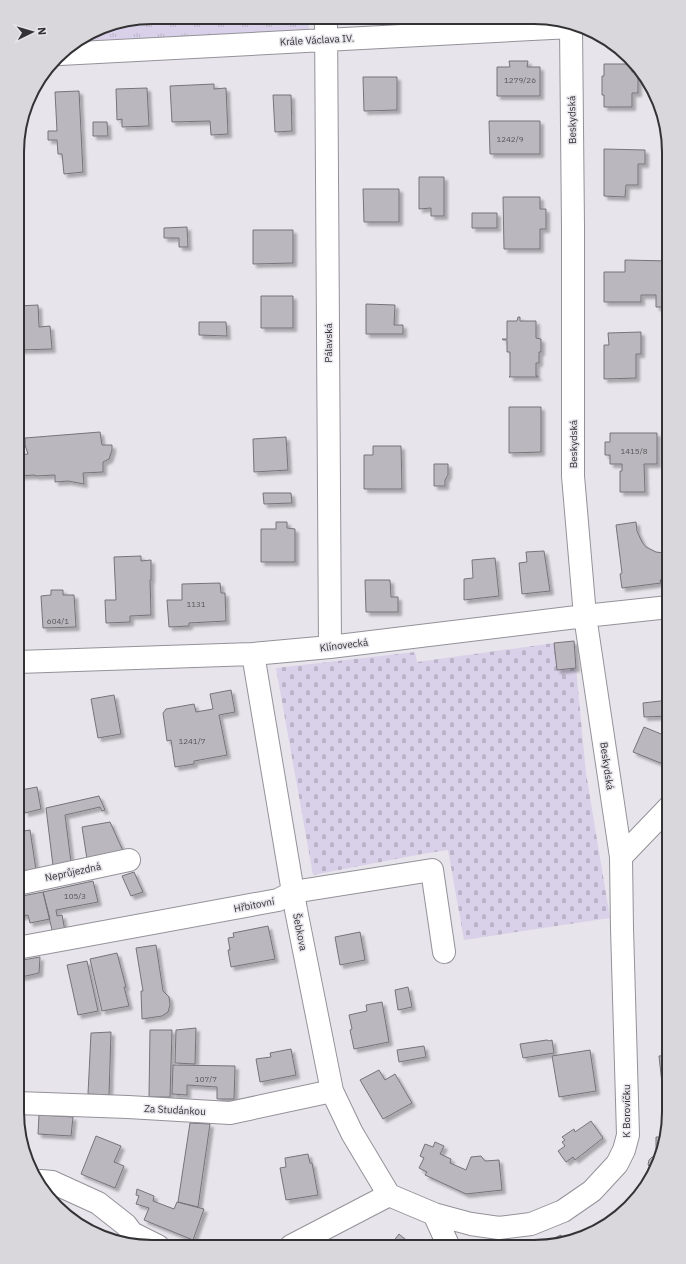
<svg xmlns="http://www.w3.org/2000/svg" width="686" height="1264" font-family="'IBM Plex Sans',sans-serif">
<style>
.grass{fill:url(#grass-tufts)}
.cemetery{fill:url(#cemetery-stones)}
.building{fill:#bab8be;stroke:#76747a;filter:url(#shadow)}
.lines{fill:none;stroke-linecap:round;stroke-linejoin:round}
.street-casing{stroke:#949299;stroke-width:24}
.street{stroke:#fff;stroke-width:22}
.labels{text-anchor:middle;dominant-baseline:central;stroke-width:3;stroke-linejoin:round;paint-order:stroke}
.number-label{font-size:8px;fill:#555457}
.street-label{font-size:10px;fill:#333335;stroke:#e7e4eb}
.rim{fill:none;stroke:#333335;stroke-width:2}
</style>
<defs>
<pattern id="grass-tufts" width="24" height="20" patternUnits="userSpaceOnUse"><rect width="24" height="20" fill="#d9d1e9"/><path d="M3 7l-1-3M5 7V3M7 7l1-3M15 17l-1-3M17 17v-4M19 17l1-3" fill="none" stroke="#bbb4c8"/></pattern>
<pattern id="cemetery-stones" width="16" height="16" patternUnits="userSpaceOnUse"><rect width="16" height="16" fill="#d9d1e9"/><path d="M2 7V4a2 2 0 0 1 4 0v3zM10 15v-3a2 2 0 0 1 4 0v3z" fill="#bbb4c8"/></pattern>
<filter id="shadow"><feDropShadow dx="3.5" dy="3.5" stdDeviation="1" flood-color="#0004"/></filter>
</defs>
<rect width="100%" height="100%" fill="#e7e4eb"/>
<!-- grass -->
<path class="grass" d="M152,17L308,18L309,30L78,41L100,27Z
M347,18L447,19L347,24Z"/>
<!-- cemetery -->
<path class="cemetery" d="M554,643L557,670L576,668L586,773L610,918L464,940L448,850L422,854L313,875L276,668L415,652L417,662Z"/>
<!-- building -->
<path class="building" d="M509,61H528L527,67H540V96H497V67H510Z
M604,64H632V72H638V93H632V107H604V95H602V76H604Z
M363,77H397V110L364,111Z
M214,84V89L226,88L228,134L211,135L210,121L172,122L170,86Z
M147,88L149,126L122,127V119L117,120L116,89Z
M79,91L83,172L64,174L62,154H58L57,140H48V131H57L55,92Z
M273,95H291L292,131L275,132Z
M489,121H540V154H490Z
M93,122H107L108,136H93Z
M604,149L645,150V164H638V185H626L625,197L604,196Z
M419,177H444V216H431V208L419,209Z
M363,189H399V222H364Z
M503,197H540V209H546V229H540V249H504Z
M472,213H497V228H472Z
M187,227L188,247H179V238H164V228Z
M253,230H293V263L253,264Z
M625,260L669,261V307H656V295H641V302H604V272H625Z
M261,296H293V328H261Z
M366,304L395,305L394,325H403V334H366Z
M38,305L39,327L50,326L52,349L18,350V306Z
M518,317H520V321H536V338L541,339V352H539V363H536V376H538V377H509L510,376V352H507V340H503L502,339H507V321H517Z
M199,322H226L227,336L199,335Z
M641,332V354H636V378L604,379V345H609L608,333Z
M509,407H541V452L509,453Z
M100,432L102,445H112V450L109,459L103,462V472L83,473L84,484L68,481L55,482V475L35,476V475L18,476V455L28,454L25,445V438Z
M610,433H657V464H644L645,492H620V471H622V464H610V455H605V442H610Z
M286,437L288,470L254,472L253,439Z
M373,446H401L402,489H364V455H373Z
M434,464H448V475L445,480V486H434Z
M263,493H291L292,503L264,504Z
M276,522H287V528L295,529V562H261V529H276Z
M636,522L637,531L642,542L646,547L656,552L664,553L665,549H669V579L660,580L661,583L622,588L620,574L622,573L616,525Z
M544,551L550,591L522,594L519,563L527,562L526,552Z
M141,556V561L151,560V580H150L151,615L130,616V622L106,623L105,600H116L114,557Z
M495,558L499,596L464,600V579L473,578L472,560Z
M365,580H390L391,597H398V612H366Z
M220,583L221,593H225L226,621L189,623V626L169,627L167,600H182V584Z
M51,590H63V595H74L76,627L43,628L41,596L51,595Z
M574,641L576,668L557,670L554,643Z
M231,690L235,712L219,715L227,755L194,761V764L175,767L171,740L167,741L163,713L166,709L194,704L196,712L213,709L210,694Z
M114,695L121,734L98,738L91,699Z
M669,700V716L644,717L643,703Z
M644,727L661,734L663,730L669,733L668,766L633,752Z
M37,787L41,809L25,813L21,790Z
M99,796L105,810L102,811L100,807L65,815L71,862L53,866L46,808Z
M110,822L123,851L87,859L82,827Z
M30,830L36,870L17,874V832Z
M134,872L143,892L131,896L122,876Z
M93,881L98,902L56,910L57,916L62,915L65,931L53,934L43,892Z
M43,892L50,919L30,923L28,915L17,917V897Z
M268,926L275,959L231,967L228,950H230L228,938L234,937L233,933Z
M360,932L365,960L340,965L335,937Z
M156,945L163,991L169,997L170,1005L168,1012L162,1016L142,1019L141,991H143L136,948Z
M117,953L126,987H124L129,1006L102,1011L90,959Z
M40,957L39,973L17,978V961Z
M87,961L98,1011L78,1015L67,965Z
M408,987L412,1007L398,1010L395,990Z
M382,1002L389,1042L354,1049L350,1030L352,1029L349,1015L367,1011L366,1005Z
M196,1028L195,1064L175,1063L176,1030Z
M150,1030H172L170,1097H149Z
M111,1032L109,1095L88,1094L91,1033Z
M547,1040L549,1041L552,1040L554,1053L523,1058L520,1044Z
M424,1046L426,1057L399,1062L397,1050Z
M291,1049L296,1075L260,1082L256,1059L271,1057L270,1053Z
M590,1050L596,1091L559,1097L552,1056Z
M669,1055V1111H665L659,1056Z
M173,1065L235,1066L234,1099H217V1087L187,1085V1095L172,1094Z
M379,1070L385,1080L395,1074L412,1103L383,1119L360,1080Z
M39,1115L73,1117L71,1136L38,1134Z
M591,1121L603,1138L575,1160L573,1157L566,1162L558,1151L565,1146L562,1142L565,1140L562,1137L574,1129L575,1132Z
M190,1123L210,1124L198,1207L178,1202Z
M96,1136L121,1146L114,1162L124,1166L115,1188L81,1174Z
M656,1137H665L659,1164L655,1170V1169L651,1168L648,1165L649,1160L652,1157H656Z
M435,1142L444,1146L440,1154L451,1159L450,1163L466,1170L471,1157L481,1156L485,1161L499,1160L502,1190L466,1194L425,1175L427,1172L419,1168L424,1158L420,1156L425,1144L433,1147Z
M308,1154L310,1163H312L318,1195L286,1200L280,1168L286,1167L285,1158Z
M137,1189L154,1196L153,1201L174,1209L177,1202L204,1209L193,1240L144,1220L149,1208L136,1204L139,1196L136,1195Z
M630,1205L615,1219L613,1214Z
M73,1219L92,1227L90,1230L73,1220Z
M399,1234L414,1247H389Z
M561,1235L564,1242L544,1245L543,1243Z
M373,1239L381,1247H366Z"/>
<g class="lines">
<!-- street casing -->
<g class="street-casing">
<path id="street" d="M326,18L330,647
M571,27L573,227V476L585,616L621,857
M60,54L571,27L574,26
M253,654L296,910L332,1091L352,1133L389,1195
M18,662L253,654L330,647L585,616L669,607
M17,884L129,860
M17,948L278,900L293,892L432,870L444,952
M17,1103L128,1107L230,1113L332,1091
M41,1181L52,1182L98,1203L126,1225L132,1233L158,1246
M434,1214L449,1247
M291,1246L389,1195L434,1214L471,1224L499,1228L531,1224L563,1211L592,1191L617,1164L624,1150L628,1135L622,928L621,857L669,807"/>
</g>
<!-- street -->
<use href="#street" class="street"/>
</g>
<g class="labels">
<!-- number labels -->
<g class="number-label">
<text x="520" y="80">1279/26</text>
<text x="510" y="139">1242/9</text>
<text x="634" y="451">1415/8</text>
<text x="196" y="604">1131</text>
<text x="58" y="621">604/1</text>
<text x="192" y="741">1241/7</text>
<text x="75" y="896">105/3</text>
<text x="206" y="1079">107/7</text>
</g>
<!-- street labels -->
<g class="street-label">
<text transform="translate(317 40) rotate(-3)">Krále Václava IV.</text>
<text transform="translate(572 120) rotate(-91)">Beskydská</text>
<text transform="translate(328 343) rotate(-90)">Pálavská</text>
<text transform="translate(573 444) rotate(-90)">Beskydská</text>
<text transform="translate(344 645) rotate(-7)">Klínovecká</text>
<text transform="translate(607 766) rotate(82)">Beskydská</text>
<text transform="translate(73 872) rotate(-12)">Neprůjezdná</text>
<text transform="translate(254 905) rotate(-11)">Hřbitovní</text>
<text transform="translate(300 932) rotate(79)">Šebkova</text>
<text transform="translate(175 1110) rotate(3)">Za Studánkou</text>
<text transform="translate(626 1111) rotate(-90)">K Borovíčku</text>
</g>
</g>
<!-- crop -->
<path d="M0 0H686V1264H0ZM152 24H534A128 128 0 0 1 662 152V1112A128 128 0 0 1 534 1240H152A128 128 0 0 1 24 1112V152A128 128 0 0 1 152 24Z" fill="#d9d6dc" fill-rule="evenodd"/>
<path class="rim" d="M152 24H534A128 128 0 0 1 662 152V1112A128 128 0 0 1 534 1240H152A128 128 0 0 1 24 1112V152A128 128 0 0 1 152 24Z"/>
<!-- north arrow -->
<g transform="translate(32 32) rotate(85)" stroke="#e7e4eb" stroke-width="3" paint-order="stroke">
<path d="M0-3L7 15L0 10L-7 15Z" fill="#333335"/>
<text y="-6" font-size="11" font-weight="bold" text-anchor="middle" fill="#333335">N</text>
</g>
</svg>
